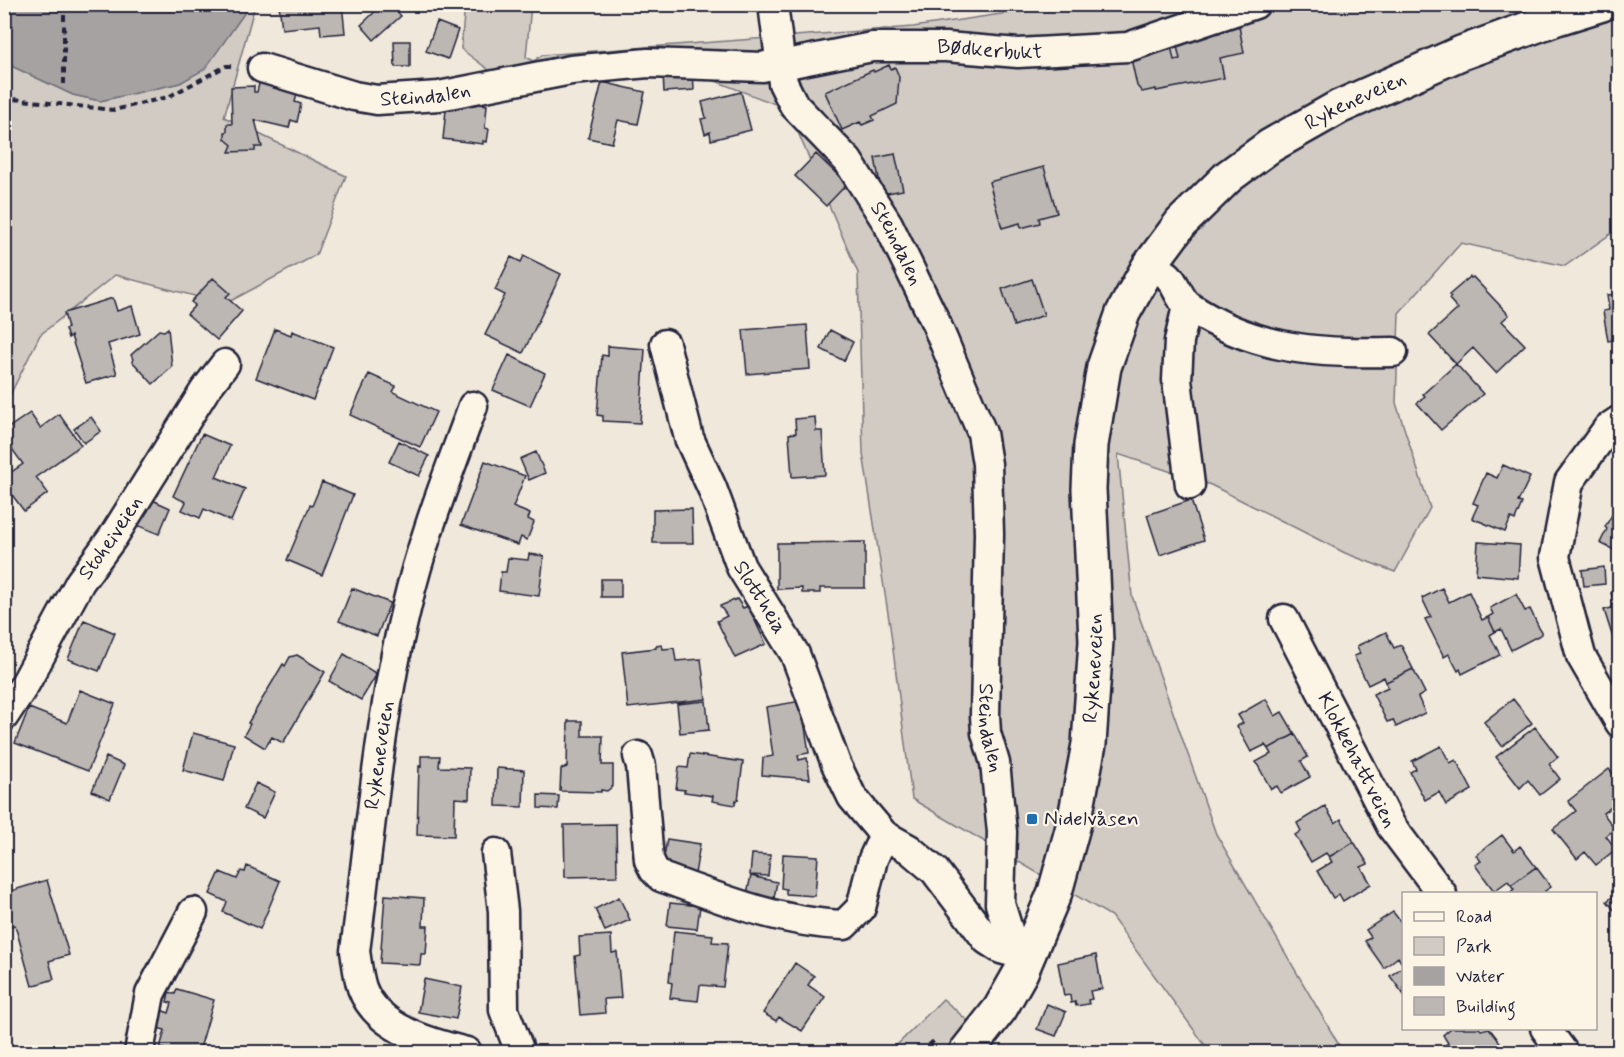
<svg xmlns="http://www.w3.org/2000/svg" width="1624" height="1057" font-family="Mynerve,sans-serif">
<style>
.green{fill:#d1cbc3;stroke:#7a767f;stroke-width:1.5}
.water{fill:#a6a2a2;stroke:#716f79;stroke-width:1.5}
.building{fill:#bcb7b3;stroke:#22223b;stroke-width:1.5}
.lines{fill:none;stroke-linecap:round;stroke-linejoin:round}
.street-casing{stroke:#22223b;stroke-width:33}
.primary-casing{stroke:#22223b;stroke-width:38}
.path{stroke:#22223b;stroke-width:4;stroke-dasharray:6 4.5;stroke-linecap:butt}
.street{stroke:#fcf5e5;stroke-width:28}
.primary{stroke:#fcf5e5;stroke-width:33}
.poi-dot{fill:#1f6fb2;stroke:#fcf5e5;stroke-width:2}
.labels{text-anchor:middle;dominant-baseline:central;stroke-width:4.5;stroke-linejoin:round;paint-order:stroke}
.street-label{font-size:21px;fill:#22223b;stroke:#fcf5e5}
.poi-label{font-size:21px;fill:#22223b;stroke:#fcf5e5;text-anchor:start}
</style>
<rect width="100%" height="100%" fill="#efe8db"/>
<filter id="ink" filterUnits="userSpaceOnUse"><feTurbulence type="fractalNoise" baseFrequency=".0167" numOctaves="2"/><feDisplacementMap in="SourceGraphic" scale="12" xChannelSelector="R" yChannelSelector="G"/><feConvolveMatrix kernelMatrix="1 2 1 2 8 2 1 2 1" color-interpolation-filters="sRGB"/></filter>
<g filter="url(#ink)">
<!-- green -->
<path class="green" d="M465,4L531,5L526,57L534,61L542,55L913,27L1069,4L1619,5V228L1565,266L1461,243L1399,313L1396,403L1430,508L1395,572L1345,553L1211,485L1118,454L1132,596L1216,834L1343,1052H1210L1111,916L912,799L890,626L863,453L858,273L788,109L687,70L509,85L461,49Z
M250,5H255L224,117L346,176L316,255L225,304L115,275L40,335L5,405V63L73,95L100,101L180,83L205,68Z
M943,999L1003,1052H890Z"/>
<!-- water -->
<path class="water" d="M4,5L5,4L250,5L205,69L180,83L100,101L73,95L5,63Z"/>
<!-- building -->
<path class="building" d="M279,4H342L345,33L321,35L320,25L282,29Z
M383,4H390L401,16L374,40L361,25Z
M1238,21L1244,53L1220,58L1224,78L1156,91V89L1142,92L1137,86L1132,63L1136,52L1171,46L1174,60L1180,59L1176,42L1211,35L1209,26Z
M437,22L458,30L448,59L426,51Z
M394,41H410V67H395Z
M889,65L891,69L895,67L899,77L897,104L872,116L874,120L862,125L860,122L842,130L825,92L873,70L874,72Z
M693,70L694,90L664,92L663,72Z
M262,72L300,82L295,102L301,104L297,122L291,120L289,128L255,120L262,147H255V151L229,152L232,145L225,139V132H227V124H232L231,87L254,86V92H257Z
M602,82L645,92L638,124L618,120L612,143L588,138Z
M741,92L751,130L711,140L710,132L705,134L701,119L706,118L702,102Z
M447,100L487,105L485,128L489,129L487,142L483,141V144L443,139Z
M816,154L847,184L826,206L795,176Z
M895,154L903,190L882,194L875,158Z
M1044,167L1057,213L1039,218L1040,223L1021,228L1020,223L1002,228L989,182Z
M524,256L561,274L523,353L485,335L505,295L495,290L511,257L521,262Z
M1470,277L1471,278L1473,277L1509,315L1502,321L1525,345L1496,373L1473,348L1456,364L1429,335L1458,309L1449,299L1451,297L1449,295Z
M213,278L230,293L226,297L242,311L217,340L187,314L195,305L191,302Z
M1032,279L1044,315L1014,326L1002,289Z
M1620,294V352L1616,353L1614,340L1608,341L1603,311L1609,310L1607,295Z
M113,298L117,311L132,306L140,334L108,344L117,374L86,383L71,336L68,338L65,329L68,328L64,313Z
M807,325L810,369L747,374L743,330Z
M168,328L172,367L153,384L132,361L133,359L131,355L159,330L164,331Z
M275,329L291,335L292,331L333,347L313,400L256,378Z
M830,330L853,342L844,361L821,349Z
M608,346L645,349L640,423L603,421V416L597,415L602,355L608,356Z
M509,355L545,373L530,406L493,390Z
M1456,364L1483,394L1441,430L1417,403L1425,396L1423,394Z
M369,374L396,386L393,392L436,412L420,447L350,415Z
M30,413L40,428L59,414L81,445L36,477L48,493L24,511L4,484V477L23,464L4,438V431Z
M91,417L101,431L84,443L74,429Z
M815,417L816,431H822L825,475L792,477L789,434L796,433L795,419Z
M202,434L230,446L216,477L245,489L231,521L204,509L200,518L182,510L186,502L173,496Z
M399,441L429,456L419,476L389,462Z
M536,452L545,473L529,480L520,459Z
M485,461L525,476L513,507L530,514L528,519L534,522L527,540L521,537L518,545L461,525Z
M1503,465L1530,477L1518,502L1522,503L1515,520L1511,518L1505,532L1472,518L1478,505L1473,503L1486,473L1497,478Z
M322,482L353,495L322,575L287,560L310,505L312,506Z
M148,498L170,508L159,534L137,525Z
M1191,500L1204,540L1160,555L1147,515Z
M1620,501V553L1600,543L1607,529L1605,527Z
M692,509L693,543H653V510Z
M865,542V588H820V593H802V588L777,589V543Z
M1478,542L1520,545L1518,578L1476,574Z
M529,554L544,556L539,596L499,591L501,572H506L508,558L528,560Z
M1604,567L1605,584L1584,586L1582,570Z
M601,579H621V597H601Z
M352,588L390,603L377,636L339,621Z
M1442,588L1449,602L1469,592L1482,620L1488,617L1495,632L1490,635L1500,655L1462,674L1460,669L1458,671L1449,654L1444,657L1425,619L1431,617L1422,598Z
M1620,590V640L1618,636L1613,638L1604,610L1615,607L1611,593Z
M1516,594L1525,611L1530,609L1542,634L1511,650L1501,629L1495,632L1488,617L1493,614L1490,608Z
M737,599L743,608L748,606L766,644L735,658L717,621L727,616L720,606Z
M84,620L115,633L99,671L68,659Z
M1386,632L1394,648L1401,645L1413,669L1386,682L1384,677L1368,685L1354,656L1360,654L1357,646Z
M662,645L663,649L674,648L676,661L701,659L706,699L628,708L622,652L656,648V646Z
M344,654L377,674L361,700L329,681Z
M297,655L325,672L283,743L272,737L265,748L244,735L250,724L248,723L283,664L285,666L290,657Z
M1413,669L1425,693L1418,697L1425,713L1396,727L1393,720L1387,722L1373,694L1388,687L1386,682Z
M80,690L115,704L88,771L15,743L29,708L67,723Z
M1266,699L1275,716L1282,712L1295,734L1268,749L1265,745L1251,752L1237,726L1243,723L1238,715Z
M1513,699L1532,723L1502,746L1484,722Z
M706,701L709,730L680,733L677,704Z
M801,701L809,753L798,755L799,760L807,758L810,779L762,775L763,758L773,756L766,707Z
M568,721H582V736H603L602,765H613V786L607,791L601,790V792L560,791L561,769L567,767Z
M1535,727L1558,757L1549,764L1560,779L1540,795L1528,780L1520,788L1496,757Z
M193,733L234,744L224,781L183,770Z
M1295,734L1308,757L1301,761L1310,777L1281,793L1277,786L1271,789L1256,762L1271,754L1268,749Z
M1441,746L1450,763L1456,760L1472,790L1446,805L1439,792L1425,800L1410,772L1416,769L1412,761Z
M690,754L743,762L738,800H736L735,805L712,801L713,796L684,792L685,790L676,789L679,767L688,768Z
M421,756H440L439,767L470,768L469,799L455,798L454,836L417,835L419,766L421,767Z
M106,757L124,765L110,799L92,791Z
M497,768L524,770L523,807L496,806Z
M1609,769L1620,782V801L1603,813L1615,829L1606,836L1616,849L1596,865L1585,852L1577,859L1553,829L1576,811L1568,801Z
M256,783L275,792L263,818L244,809Z
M538,795L559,796L558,809L538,808Z
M1325,806L1335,823L1341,819L1354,842L1329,857L1326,853L1311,862L1295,835L1301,831L1297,823Z
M616,824L617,876L565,877L564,825Z
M1502,835L1514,851L1520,846L1536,867L1511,885L1508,881L1494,891L1475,865L1481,861L1476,855Z
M667,839L700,844L695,874L662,869Z
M1354,842L1368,864L1361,867L1371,884L1343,901L1339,894L1333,898L1317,871L1332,862L1329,857Z
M752,854L770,855L768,876L750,875Z
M783,854L818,856L815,896L786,894V889L781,888Z
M247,866L280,881L260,929L223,912L227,902L210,894L220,872L237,879L241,871L245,872Z
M1536,867L1551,887L1545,891L1546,894H1509L1514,889L1511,885Z
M751,876L777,882L773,903L746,898Z
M47,880L69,955L49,961L54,979L32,986L15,925L4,928V893Z
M1620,891V917L1607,901Z
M385,895L424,898L423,926H428L426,954H421L420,965L380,963Z
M619,897L630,920L605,931L595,909Z
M670,903L700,906L697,929L667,926Z
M1393,912L1404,926V960L1401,962L1398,957L1384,968L1365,941L1371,937L1366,930Z
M674,931L713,935L712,942L728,943L723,987L700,985L698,1001L670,998L672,983L669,982Z
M611,935L612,953L617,952L621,998L604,999L605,1013L580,1015L575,956L580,955L579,937Z
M1096,955L1102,989L1090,991L1092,999L1088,1000L1089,1004L1076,1006L1075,1002L1071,1003L1070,995L1064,996L1058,963Z
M795,963L814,976L808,985L825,997L802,1031L779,1017L776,1021L763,1013Z
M1404,966V995L1390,976Z
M424,979L462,987L456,1019L418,1012Z
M177,989L214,1000L199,1052H163L164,1049L160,1048L165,1030L157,1028L161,1010L169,1013L172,1003L167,1002L169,992L175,994Z
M1047,1004L1066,1012L1056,1036L1037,1029Z
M1451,1028H1479L1481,1030L1489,1028L1503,1046L1494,1052H1448L1443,1047L1448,1043L1443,1035Z"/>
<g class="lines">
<!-- street casing -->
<g class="street-casing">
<g id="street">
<path id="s1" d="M773,4L783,83L794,105L848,161L888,224L936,323L982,433L987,464L989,534L985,715L986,733L995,763L1002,832L1000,904L1010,936L1028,957"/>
<path id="s2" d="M262,68L354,96L377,100L439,96L571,70L648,63L763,67L779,62L792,63L872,47H946L1018,53L1128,47L1255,4"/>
<path d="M1149,266C1156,269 1165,272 1169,277C1177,286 1180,301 1190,307C1254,350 1319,354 1393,352"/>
<path d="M1187,306L1179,341L1177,380L1190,485"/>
<path id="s3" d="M665,344L689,438L712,488L741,567L795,654L836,764L852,797L884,835L909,849L935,871L987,940L1001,949L1026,956"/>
<path d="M1620,420L1608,428L1569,482L1555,557L1581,656L1620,723"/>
<path id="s4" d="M1284,619L1391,826L1442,894"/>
<path id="s5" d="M4,716L25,684L80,582L113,537L205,390L225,364"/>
<path d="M638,756L641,766L649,860L654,870L661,877C719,898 781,923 844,925L861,908L873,859L884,835"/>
<path d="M496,853L503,911L504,1010L520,1052"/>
<path d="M1545,1028L1563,1052"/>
<path d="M139,1052L150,994L193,912"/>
<path id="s6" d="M467,1052C430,1043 377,1029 362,988C358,976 357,963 355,951C370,837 379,720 406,609C422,539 449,472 473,406"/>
</g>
</g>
<!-- primary casing -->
<g class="primary-casing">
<g id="primary">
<path id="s7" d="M966,1052L1000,1009L1021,972L1055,892L1074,823L1089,744L1096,641L1089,489L1091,445L1104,367L1123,313L1149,266L1181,223L1229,176L1270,146L1339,107L1461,53L1557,18L1602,4"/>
</g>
</g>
<!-- path -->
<path class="path" d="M64,84V4
M4,98L114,110L168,97L226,66H234
M921,1052L936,1039"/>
<!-- street -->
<use href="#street" class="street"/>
<!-- primary -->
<use href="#primary" class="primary"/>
</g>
</g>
<!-- markers -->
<rect class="poi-dot" x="1026" y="813" width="12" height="12" rx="3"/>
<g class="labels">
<!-- street labels -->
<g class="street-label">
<text stroke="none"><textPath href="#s2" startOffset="738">Bødkerbukt</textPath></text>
<text stroke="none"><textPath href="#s2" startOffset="168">Steindalen</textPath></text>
<text stroke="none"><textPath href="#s7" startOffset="1094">Rykeneveien</textPath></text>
<text stroke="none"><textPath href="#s1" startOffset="278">Steindalen</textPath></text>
<text stroke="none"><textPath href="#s5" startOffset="208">Stoheiveien</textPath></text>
<text stroke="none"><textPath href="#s3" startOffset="272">Slottheia</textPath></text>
<text stroke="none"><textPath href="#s7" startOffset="412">Rykeneveien</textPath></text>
<text stroke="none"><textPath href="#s1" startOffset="782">Steindalen</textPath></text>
<text stroke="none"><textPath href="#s6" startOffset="363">Rykeneveien</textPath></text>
<text stroke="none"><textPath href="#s4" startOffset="159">Klokkehattveien</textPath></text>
</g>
<!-- poi labels -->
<g class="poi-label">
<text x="1044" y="819">Nidelvåsen</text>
</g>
</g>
<!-- margin -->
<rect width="1624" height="1057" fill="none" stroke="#fcf5e5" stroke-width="24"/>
<rect x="12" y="12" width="1600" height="1033" fill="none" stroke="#22223b" stroke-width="2" filter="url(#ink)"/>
<!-- legend -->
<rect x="1402" y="892" width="195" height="138" fill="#fcf5e5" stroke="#a5a1a1" stroke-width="1.5"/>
<rect x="1414" y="912" width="30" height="9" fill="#fcf5e5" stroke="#a5a1a1" stroke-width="1.5"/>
<text x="1456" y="922" font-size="18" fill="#22223b">Road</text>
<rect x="1414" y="937" width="30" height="18" fill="#d1cbc3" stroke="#a5a1a1" stroke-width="1.5"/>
<text x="1456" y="952" font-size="18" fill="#22223b">Park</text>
<rect x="1414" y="967" width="30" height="18" fill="#a6a2a2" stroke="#a5a1a1" stroke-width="1.5"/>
<text x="1456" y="982" font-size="18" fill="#22223b">Water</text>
<rect x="1414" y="997" width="30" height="18" fill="#bcb7b3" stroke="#a5a1a1" stroke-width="1.5"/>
<text x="1456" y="1012" font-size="18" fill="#22223b">Building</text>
</svg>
